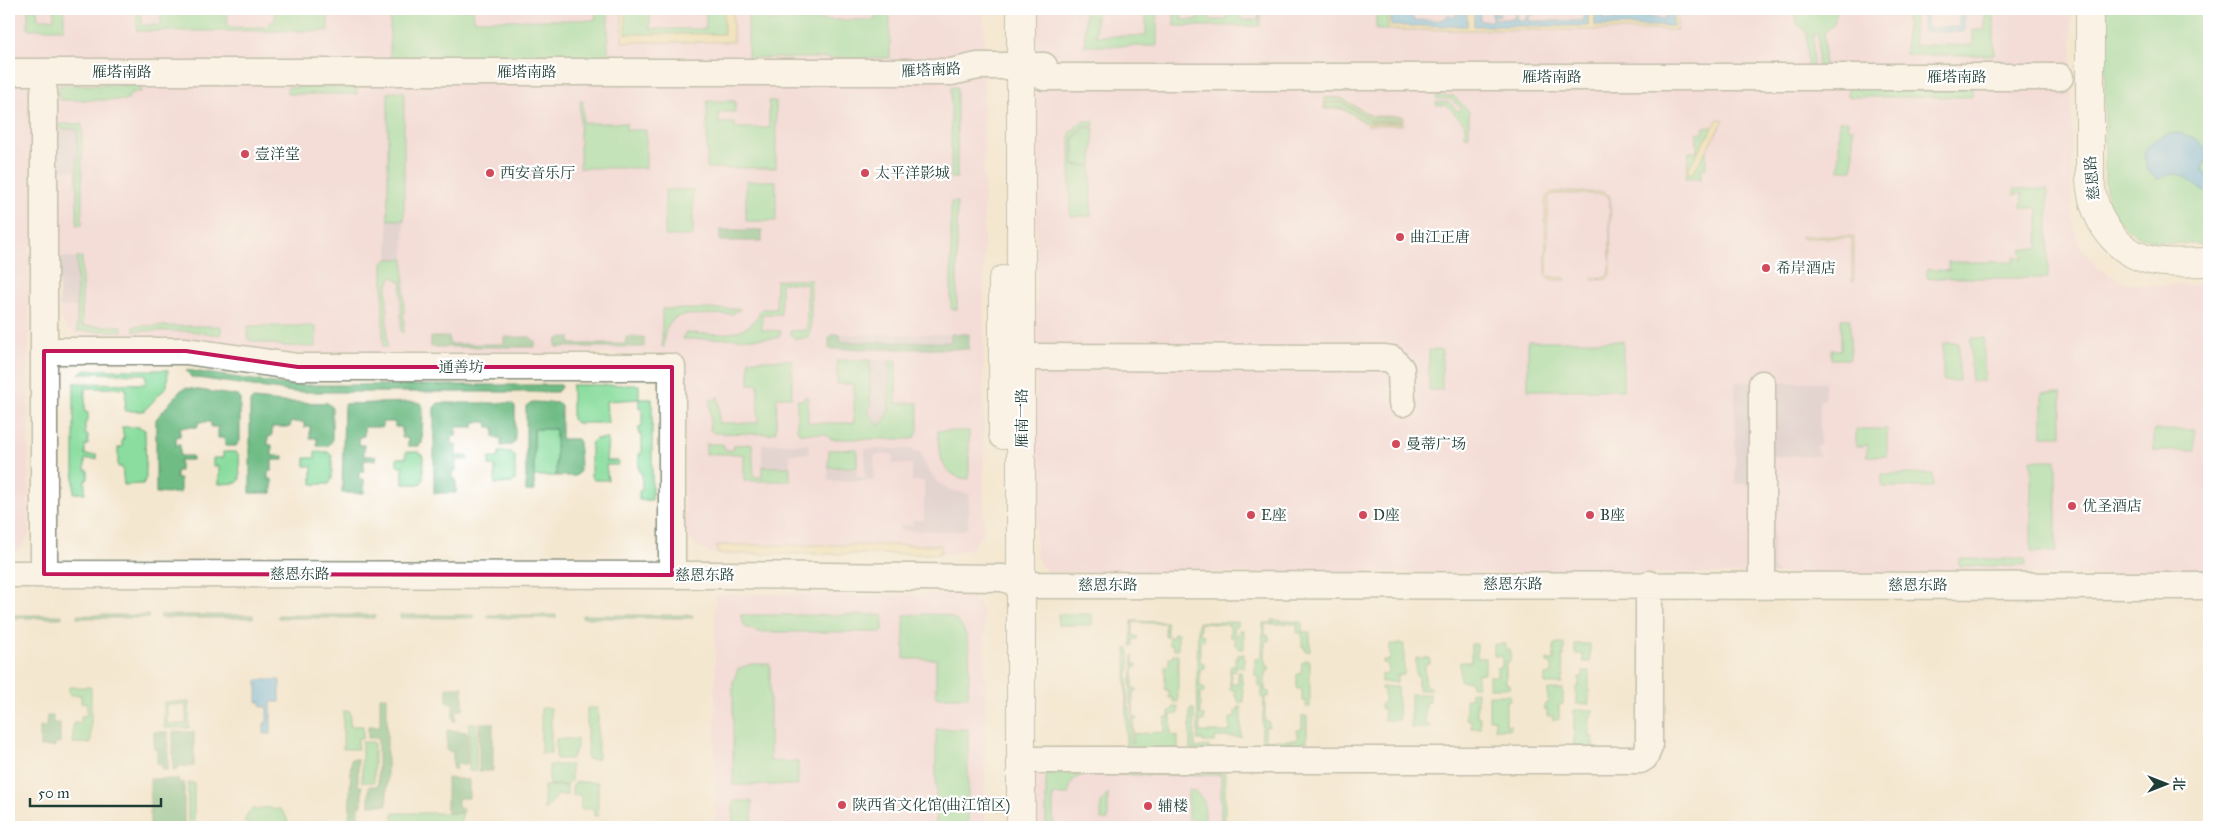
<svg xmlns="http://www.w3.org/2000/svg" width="2218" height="836" font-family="'IM FELL Great Primer','Noto Serif SC',serif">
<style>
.built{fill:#f3cfe0}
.industrial{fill:#cfbdcf}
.green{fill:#8add9e;stroke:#548d69;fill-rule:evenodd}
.forest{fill:#6fbc85;stroke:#477c5c}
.sand{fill:#eeda9e;stroke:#868c69;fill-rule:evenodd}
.water{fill:#6cb9e6;stroke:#467b8d}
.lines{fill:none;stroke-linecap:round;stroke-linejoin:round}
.minor-casing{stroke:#8a9282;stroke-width:29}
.major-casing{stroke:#8a9282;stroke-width:30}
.minor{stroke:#fff;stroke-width:26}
.major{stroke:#fff;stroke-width:28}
.marked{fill:none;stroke:#c2185b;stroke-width:4;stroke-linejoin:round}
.poi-dot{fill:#d1495b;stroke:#fff;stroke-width:2}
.labels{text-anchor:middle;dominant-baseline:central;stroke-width:4.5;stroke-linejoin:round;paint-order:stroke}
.street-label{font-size:15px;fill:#1f3d34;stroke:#fff}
.poi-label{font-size:15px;fill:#1f3d34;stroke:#fff;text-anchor:start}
</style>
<rect width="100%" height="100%" fill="#fff"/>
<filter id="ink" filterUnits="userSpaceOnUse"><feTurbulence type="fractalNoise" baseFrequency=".02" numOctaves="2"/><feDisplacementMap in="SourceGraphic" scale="10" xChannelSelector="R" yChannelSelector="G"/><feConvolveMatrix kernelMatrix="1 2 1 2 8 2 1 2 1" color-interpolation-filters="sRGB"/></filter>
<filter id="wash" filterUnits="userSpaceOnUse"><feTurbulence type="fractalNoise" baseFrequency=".0096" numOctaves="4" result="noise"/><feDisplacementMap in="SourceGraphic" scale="20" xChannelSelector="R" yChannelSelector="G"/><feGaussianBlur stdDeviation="1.12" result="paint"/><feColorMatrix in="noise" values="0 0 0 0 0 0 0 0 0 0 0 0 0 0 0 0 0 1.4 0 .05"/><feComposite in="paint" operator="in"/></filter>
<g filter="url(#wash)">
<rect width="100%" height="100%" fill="#f4e7d0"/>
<!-- built -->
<path class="built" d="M9,9H984V521L981,537L970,549L952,554L708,553L692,542L685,527L684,354H304L81,338L68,330L60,318L59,246H29L28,536L22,548L9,554Z
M1036,9H2072V212L2075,231L2080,245L2099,269L2126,283L2145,285H2209V575L1048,572L1040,565L1036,554Z
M715,594H958L968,596L977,602L983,611L985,622V827H715Z
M1032,773H1225V827H1032Z"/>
<!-- industrial -->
<path class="industrial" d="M59,129H77V170H59Z
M388,220H404V259H388Z
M59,257H77V307H59Z
M840,334H951V342H840Z
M870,360H890V408L887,417L879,427L867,411L870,405Z
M1735,382H1825V400H1820V445H1817L1819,456H1770L1774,571L1778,574L1754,575V484H1735Z
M764,444H808L809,454H790V467H762V446Z
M865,449H910L920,452L928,470L937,482L950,490L969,494L968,527L962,531H900V525H912V520H924V481H912V464H893V454L874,455V481H828V467H857V477H865Z"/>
<!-- green -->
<path class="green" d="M28,9H37L38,19H54V9H64V29H28Z
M137,9H141V25H161V9H227L228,27H269L270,22L275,21V9H328V31H137Z
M390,9H473L474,20H595L596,9H608V58H390Z
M625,9H650V29H706V9H724V34H625Z
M748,9H763V20H875V9H884L885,15L890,17V58H748Z
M1085,9H1096V36H1146V9H1157V46H1085Z
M1174,9H1181V20H1198L1199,9H1209V20H1227V9H1240L1241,20H1258L1260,9V26H1174Z
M1376,9H1388V30H1376Z
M1794,9H1837L1834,24L1824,33V66H1818V34H1813V66H1807V33L1797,24Z
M1906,9H1913L1914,45H1973V30H1985V9H1994V55H1906Z
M2105,9H2209V244C2160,244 2111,245 2105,182Z
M59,85H141V92H132L131,96H128V100H59Z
M287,87H357V94H287Z
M951,87H957V178H951Z
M1848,87H1972V97H1848Z
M388,92H404V220H388Z
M1436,96H1454L1469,111V136H1465V124L1446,105H1436V102H1449L1458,111L1461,108L1451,99H1436Z
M1325,98H1341L1372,117H1402V123H1368L1342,108H1325Z
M580,101H583V123H626V130H646V168H580Z
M707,101H735V112H719V123H735L736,128H769V101H776V168H707Z
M1082,121H1094V126H1084L1073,138V166H1091V216H1070V133Z
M1839,121H1848V127L1853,128V170H1839Z
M59,124H82V225H77V129H59Z
M1704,127H1713L1687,171L1692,173L1706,149V168L1701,169V179H1686L1689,152L1697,151V133H1703Z
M1085,128H1094L1092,165H1074V138Z
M746,181H776V221H746Z
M2014,189H2048V278H1927V269L1950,271L1948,262H2014V257L2022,259L2021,249H2038V208H2021L2022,193L2014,195Z
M665,190H693V236H665Z
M951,202H957V309H951Z
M77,257H82V326H122V331H77Z
M387,259H404V332H401V289L402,283L392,276L387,287V347H383V263Z
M776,280H811V329L808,338L795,339L790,333V331L807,330V284L781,283V314H762V330L781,331L778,338L683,339L685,333C712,333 749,341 761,309H776Z
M662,309H741L732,314L683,315C666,319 664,332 664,347H662Z
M1841,319H1850V359H1831V350H1841Z
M134,326H221V335L189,331H134Z
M248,326H316V347L284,346L248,340Z
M1971,338H1984V381H1971Z
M1528,341H1623V390H1528Z
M1943,343H1959V381H1943Z
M1429,350H1442V390H1429Z
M749,360H792V397H777L776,431L770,434L713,433L710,430V400H716V397H719V423H758V384H749Z
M837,360H870V405L867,411L879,426L887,417L889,409L890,360H896V403H918V431L915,437L910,439H830L826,434L799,433L797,429V400H804V397H808V423H854V384H837Z
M86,370H168L167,386L144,411H125L126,388H85V412L88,413V422H85V435H88V445H85V455H97V459H85V470H88V479L85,480V493H74V383L146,384V374L79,373Z
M572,385H639V399H652V500H639V491L642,490V473L639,472V454L642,453V436L639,435V427L642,426V409L639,408V399L606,401L608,423H576L572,419Z
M2042,393H2061V436H2042Z
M122,427H139L145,430L146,478L143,484L124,485L122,467H118V448L122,447V439H124Z
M534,429H556V476H534Z
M1856,429H1887V456H1866L1868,445L1856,447Z
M2154,430H2195V451H2154Z
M938,431H969V479C941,477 938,454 938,431Z
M595,439H608L606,461H618V465H606L608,480H594L591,476V444Z
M706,444H723L725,450H733L734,445L752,444L754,477H762V467H790V481H744V454H706Z
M857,449V467H828L829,450Z
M223,452H236L239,456L240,479L237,483L219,484V466H213V458H223Z
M315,452H328L332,456V479L329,484H312V466H305V458H315Z
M406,452H419L423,456V480L420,484H403V466H397V458H406Z
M499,452H511L515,456V480L512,483L495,484V466H489V458H498Z
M2031,460H2056V552H2031Z
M1882,474H1933V487H1882Z
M1959,559H2025V566H1959Z
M1058,614H1092V625H1058Z
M740,615H883V632H758L745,627Z
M904,615C918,615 938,612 951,617C977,629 968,674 968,697H936V659H904Z
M1272,620L1302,622V632H1310V651H1305V647H1302V633H1297V624H1265V635L1269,636V641H1265V665L1269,666V671H1265V691L1269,692V697H1265V721L1269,722V727H1265V740H1297V730L1302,729V716H1307V742H1301V746H1292V743H1280V746H1273V742L1261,744L1264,698H1262V686H1259V676H1255V659L1262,658L1263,623H1272Z
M1132,621L1167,622V637H1174V633H1178V649H1173V645H1169V637H1165V623H1143L1142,622H1133V636H1137V639H1133V646H1131Z
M1198,622H1238V626H1234L1235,635H1240V630H1244V649H1238V645H1235V637H1230V625L1200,623V634L1204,635V640L1200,641V662L1204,663V668L1200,669V687H1204V693H1200V715H1204V721H1200V732H1230V718H1235V711H1238V707H1241V737H1215V742H1203V740H1198L1197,667Z
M1390,644H1404V675H1397V682H1381V675L1388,674V664L1383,663V660H1390Z
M1471,644H1477V658H1485V673L1477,674V686H1471V681H1460V662H1471Z
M1494,644H1506V649H1510V661L1506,662V684H1510V688H1489V676H1497V668L1502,667V656H1494Z
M1554,644H1564V656H1562L1564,677L1562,678V684H1545V675L1552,674V664L1547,663V660H1554Z
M1575,644H1590V662H1583V654H1575Z
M1126,648H1129L1130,670L1128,671L1127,707H1130L1131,743H1133V705L1130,704L1131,677H1133V655V664H1137V667H1133V688L1137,689V691L1133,692V717H1137V719L1133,720V734L1165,732V718H1169V711L1173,710V707H1178V714L1171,715V735L1178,736V749L1126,750Z
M1173,654H1178V702H1173V698H1169V690H1165V666H1169V658H1173Z
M1238,654H1244V667H1235V671H1231V684H1238V672H1241L1244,702H1238V698L1235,697V690H1230V666H1235V658H1238Z
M1416,658H1430V663L1425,664V686L1430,687V690H1418V675H1416Z
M1305,660H1310V707H1306V701H1302V689H1297V674L1301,673L1302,662H1305Z
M751,664H770V761L798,762V785H733V682L738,669Z
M1583,671H1589V704H1576V687L1579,686V677H1583Z
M69,687H91V743H73V723H81V716L87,715V703H81V695H69Z
M1381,687H1397L1399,720H1384V709H1381V704L1384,703V690L1381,689Z
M1548,689H1563V704L1559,705V720H1553V716H1547V709H1544V704L1548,703Z
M1471,692H1477V716L1480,717V728H1471V720L1466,719V698H1471Z
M1411,694H1430V702H1425V725H1430V728H1411Z
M1489,695H1510V700L1506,701V725H1511V729H1495V719H1489Z
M164,702H189V728H164ZM167,705H186V724H167Z
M541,708H551V753H541Z
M587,708H598V759H587Z
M1190,709H1194L1195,748L1209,746V753L1190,749Z
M1574,710H1593V717H1590V737H1593V753H1577V746H1574Z
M350,711V726H363V738H358V749H343V711Z
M469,723H476V771H469Z
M936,729H968V827H936Z
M556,739H577V748L571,759H556Z
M362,742H374V782H362Z
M549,765H571V780L568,785H549Z
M1046,773H1225V827H1221V775H1084C1073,777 1069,784 1069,795H1053V827H1046Z
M576,782H598V816H594V809H581V795H572V787Z
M188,783H194V826H188Z
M544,786H567V795H558L544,811Z
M1188,790L1195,791L1204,801L1206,827H1198L1197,819H1188Z
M1108,793V820H1101V804Z
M733,801H752V827H733Z
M266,807L277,810L279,808L286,816L289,827H251V824L244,823L247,814L253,808L255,810Z
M393,813H463L459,827H387L393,826Z"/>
<!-- forest -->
<path class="forest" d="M720,230H762V241H720Z
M833,334H840L841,342H951V334H969V349H829V337Z
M431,337H449V344H504V337H530L535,341V347H431Z
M561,337H570V344H625L626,337H644V347H556V341Z
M186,370L287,385H561V387L557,392H293L191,377Z
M186,388L238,396L240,400V441L236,446H225L224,438H218V427H211V422H198V427H180V436L176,437V445H180V456H192V460H180V471H176V479H180V493H156V419L181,390Z
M253,399L283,402L328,403L332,407V441L328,446H317V438H310V427H304V422H291L290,427H272V436L268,437V445H272V456H284V460H272V471H268V479H272V493H250V402Z
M414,402L421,403L423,407L422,443L419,446H408V438H402V427H395V422H382V427H364V436L359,437V445H364V456H376V460H364V471H359V479H364V493H342L344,404Z
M532,402L558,403L561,405V439H577L579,442L580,471L576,476H556V429H534V491H526V406Z
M438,403H511L515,406V442L512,445L501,446V438H494V427H488L487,422H474V427H456V436L452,437V445H456V456H468V460H456V471H452V479H456V493H434V408Z
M9,615H62V618H9Z
M77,615H149V618H77Z
M160,615H253V618H160Z
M278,615H375V618H278Z
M400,615H474V618H400Z
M488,615H556V618H488Z
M582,615H693V618H582Z
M447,687H463V710H456V721H453V703H447Z
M380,697H387V805H369V786H378V738H368V726H380Z
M47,716H53V723H60V743H55V747H40V727H46Z
M479,723H493V771H479Z
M447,730L467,732V764H456V769H453V752L447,751Z
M154,732H168V770H162V765L157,763V750L154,749Z
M173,732H194V766H178V770H173Z
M351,759H358V786H362V805L359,806V826H349Z
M447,778L469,780V798H458V808H463V813H447Z
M150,779H178V782L184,783V826H150Z"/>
<!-- sand -->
<path class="sand" d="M622,9H625L626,34H724V9H733V42H622Z
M1388,9H1391V25H1467V9H1474V25H1588V9H1595V25L1673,26V9H1677V30H1388Z
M1324,98H1341L1372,116H1403V125H1367L1352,114L1368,123H1402V121H1371L1342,103H1325V108H1342L1350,113L1342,109H1324ZM1325,98H1341L1372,117H1402V120H1371L1342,102H1325Z
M1718,119L1724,120L1692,174L1687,171Z
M1553,192H1603L1610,196L1611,273L1607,279L1592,280V278L1606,277L1610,272V200L1608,196L1603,194H1553L1548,198L1547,273L1551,277L1565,278V280H1553L1546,276L1545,200L1548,195Z
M1801,236H1854V281H1852V238H1801Z
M717,545H941V554H717Z"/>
<!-- water -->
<path class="water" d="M1391,9H1395V16L1398,13H1406V15L1404,14L1399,16L1404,15L1408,18L1411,15L1415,21C1426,18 1435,23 1446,18L1448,14L1453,18L1456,14H1462V9H1467V26H1391Z
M1474,9H1480V21H1492V9H1500V11H1493V13L1500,14V16H1494V19H1514L1516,11H1511V9H1517V20H1526L1527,9H1534V15H1529V21H1583L1584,12H1576V9H1588V26H1474Z
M1595,9H1604V13L1599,15L1600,17L1604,14V19L1625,20L1628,15L1635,18L1636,15L1641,16L1647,14V17H1658L1662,19L1666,17V9H1673V26H1595Z
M1923,9H1927V27H1959V9H1964V32H1923Z
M2178,133L2195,138L2209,151V160L2205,162L2202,169L2209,179V192C2194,189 2186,174 2177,174C2170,173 2164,178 2157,179L2147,170L2144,154C2150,140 2163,133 2178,133Z
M257,680H280V702H271V734H264V723L267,722V707H261V702H257Z"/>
</g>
<g filter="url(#ink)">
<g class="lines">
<!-- minor casing -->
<g class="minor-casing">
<path id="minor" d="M9,72H951L978,66H1044
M1044,77H2060
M44,351H186L298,367H672V575
M1023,357L1385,358L1392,359L1401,369L1402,403
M1762,384V585
M9,574L727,575L1003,578L1022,585L2209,586
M44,574V91
M1649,584V637
M1020,760H1640L1645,757L1649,747V639"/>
</g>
<!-- major casing -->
<g class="major-casing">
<path id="major" d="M1021,9V827
M2090,9V180C2093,217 2114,254 2155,261C2172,264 2191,262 2209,262
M1003,280V435"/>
</g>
<!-- minor -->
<use href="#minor" class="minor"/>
<!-- major -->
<use href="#major" class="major"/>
</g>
</g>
<!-- marked area -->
<path d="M0 0H2218V836H0ZM44,351H186L298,367H672V575L44,574Z" fill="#f4e7d0" fill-opacity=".55" fill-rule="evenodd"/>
<path class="marked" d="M44,351H186L298,367H672V575L44,574Z"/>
<!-- markers -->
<g class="poi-dot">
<circle cx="245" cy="154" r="5"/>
<circle cx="490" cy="173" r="5"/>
<circle cx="865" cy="173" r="5"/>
<circle cx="1400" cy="237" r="5"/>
<circle cx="1766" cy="268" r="5"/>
<circle cx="1396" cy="444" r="5"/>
<circle cx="2072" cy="506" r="5"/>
<circle cx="1251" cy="515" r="5"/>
<circle cx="1363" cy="515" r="5"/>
<circle cx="1590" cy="515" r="5"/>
<circle cx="842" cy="805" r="5"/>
<circle cx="1148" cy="806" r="5"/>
</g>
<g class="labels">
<!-- street labels -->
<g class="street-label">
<text transform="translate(931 70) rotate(-3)">雁塔南路</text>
<text x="122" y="72">雁塔南路</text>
<text x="527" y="72">雁塔南路</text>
<text x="1552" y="77">雁塔南路</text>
<text x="1957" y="77">雁塔南路</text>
<text transform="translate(2092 178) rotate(-95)">慈恩路</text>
<text x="461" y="367">通善坊</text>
<text transform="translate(1022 418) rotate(-90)">雁南一路</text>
<text x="300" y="574">慈恩东路</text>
<text x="705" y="575">慈恩东路</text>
<text x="1513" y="584">慈恩东路</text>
<text x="1108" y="585">慈恩东路</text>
<text x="1918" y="585">慈恩东路</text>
</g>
<!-- poi labels -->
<g class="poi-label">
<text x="255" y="154">壹洋堂</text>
<text x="500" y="173">西安音乐厅</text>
<text x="875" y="173">太平洋影城</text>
<text x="1410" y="237">曲江正唐</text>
<text x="1776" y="268">希岸酒店</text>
<text x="1406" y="444">曼蒂广场</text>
<text x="2082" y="506">优圣酒店</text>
<text x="1261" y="515">E座</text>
<text x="1373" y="515">D座</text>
<text x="1600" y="515">B座</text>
<text x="852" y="805">陕西省文化馆(曲江馆区)</text>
<text x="1158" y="806">辅楼</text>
</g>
</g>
<!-- margin -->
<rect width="2218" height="836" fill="none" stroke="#fff" stroke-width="30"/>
<!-- north arrow -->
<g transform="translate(2166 784) rotate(90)" stroke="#ffffff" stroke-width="4" paint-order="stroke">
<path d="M0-4L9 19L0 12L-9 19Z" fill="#1f3d34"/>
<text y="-8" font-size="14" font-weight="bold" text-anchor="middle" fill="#1f3d34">北</text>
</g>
<!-- scale -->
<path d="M30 798v8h131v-8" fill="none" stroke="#1f3d34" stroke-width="2.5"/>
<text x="38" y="798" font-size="15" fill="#1f3d34" stroke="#ffffff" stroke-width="4" paint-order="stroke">50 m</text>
</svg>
